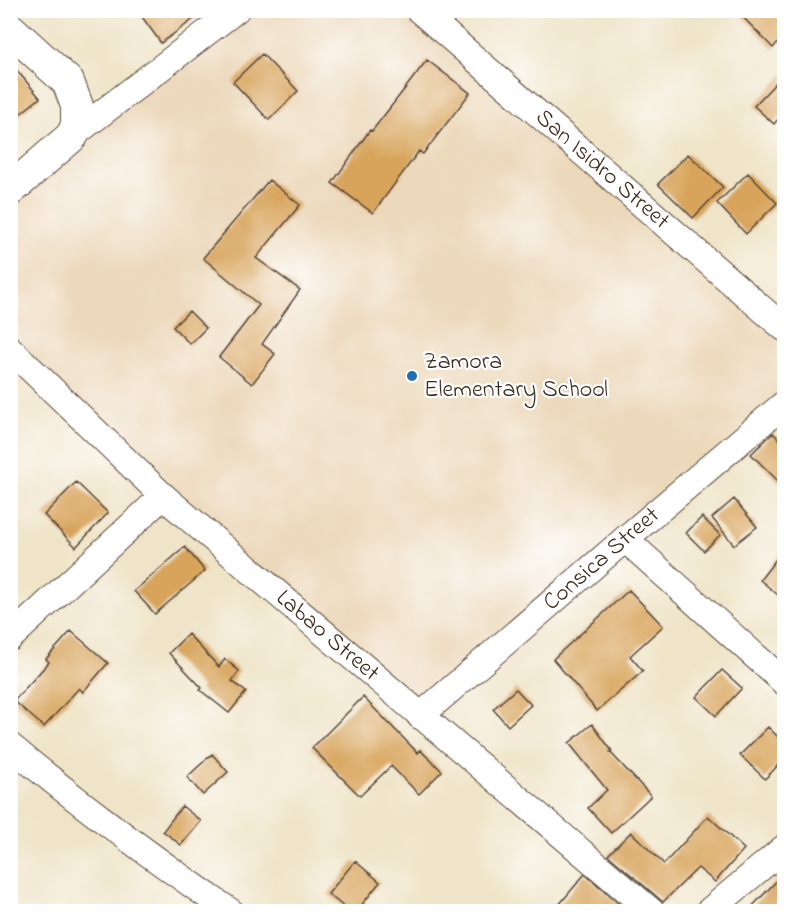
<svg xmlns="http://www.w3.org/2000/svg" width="795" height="922" font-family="'Indie Flower',sans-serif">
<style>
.built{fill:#ecd8ba}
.building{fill:#d8a45c}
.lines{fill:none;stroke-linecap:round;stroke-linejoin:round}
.minor-casing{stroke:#564638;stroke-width:28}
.major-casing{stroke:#564638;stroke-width:34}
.minor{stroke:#fff;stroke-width:26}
.major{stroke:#fff;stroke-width:32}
.poi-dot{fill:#1f6fb2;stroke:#fff;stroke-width:2}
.labels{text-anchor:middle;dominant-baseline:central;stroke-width:4.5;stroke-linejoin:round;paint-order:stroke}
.street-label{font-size:24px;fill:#3b2a1e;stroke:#fff}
.poi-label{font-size:24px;fill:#3b2a1e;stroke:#fff;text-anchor:start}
</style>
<rect width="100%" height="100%" fill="#fff"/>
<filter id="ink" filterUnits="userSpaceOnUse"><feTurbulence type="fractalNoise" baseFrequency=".0167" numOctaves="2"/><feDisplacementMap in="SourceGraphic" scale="12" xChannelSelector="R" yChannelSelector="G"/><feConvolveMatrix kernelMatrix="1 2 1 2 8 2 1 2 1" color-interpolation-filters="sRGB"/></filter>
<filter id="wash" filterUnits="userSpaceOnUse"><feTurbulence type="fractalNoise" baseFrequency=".008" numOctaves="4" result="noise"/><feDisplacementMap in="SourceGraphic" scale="24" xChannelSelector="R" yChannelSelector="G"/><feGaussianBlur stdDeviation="1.35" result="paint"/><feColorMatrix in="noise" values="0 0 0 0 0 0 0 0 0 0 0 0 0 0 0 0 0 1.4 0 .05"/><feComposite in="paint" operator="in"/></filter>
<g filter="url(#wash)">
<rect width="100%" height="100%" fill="#efe4c8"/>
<!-- built -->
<path class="built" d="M236,11H419L784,328V404L420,716L11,349L10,190Z"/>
<g id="blocks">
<!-- building -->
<path class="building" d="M137,10H206L161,43Z
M736,10H784V36L773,48Z
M262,54L298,91L269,120L233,82Z
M427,60L470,93L423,154L419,151L373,213L332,183L370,130L372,131Z
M10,62L40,98L10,122Z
M784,74V112L774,124L754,106Z
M688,154L723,187L693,218L658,184Z
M748,173L777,203L746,234L717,203Z
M269,180L300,205L256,258L300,290L262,344L275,354L252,384L219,357L259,305L203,258Z
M189,311L206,328L190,344L173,327Z
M773,433L784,444V487L751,454Z
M76,482L108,513L76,547L44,515Z
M734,499L757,527L734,545L712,518Z
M702,517L720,535L704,551L686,533Z
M185,547L205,571L155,614L134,591Z
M784,549V600L760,580Z
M629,590L663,626L630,656L643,671L597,711L553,659Z
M71,631L108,663L83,692L79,688L44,727L14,701L49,662L46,659Z
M188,634L219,667L225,659L239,671L232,681L246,692L229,713L200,690L202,688L169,653Z
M722,670L742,688L716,716L696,697Z
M516,689L531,705L508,726L493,709Z
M363,697L418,753L420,750L442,771L419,794L391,766L360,796L312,748Z
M592,724L612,751L610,752L651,796L611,833L588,808L607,790L569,743Z
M768,727L784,743V759L765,779L740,755Z
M212,754L228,772L203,795L187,777Z
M182,806L201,821L181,845L163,831Z
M708,816L744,849L715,882L698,868L663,902L608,855L631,832L664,864Z
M355,861L380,882L356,912H350L328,894Z
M784,873V912H747Z
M584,875H586L628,912H553Z"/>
</g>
</g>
<g filter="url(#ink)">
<use href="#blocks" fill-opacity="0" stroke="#564638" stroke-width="1.5"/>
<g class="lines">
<!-- minor casing -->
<g class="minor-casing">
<g id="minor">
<path id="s1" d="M419,10L784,328"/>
<path d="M72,136L236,10"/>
<path id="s2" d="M10,349L163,496L652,912"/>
<path d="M625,539L784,682"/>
<path d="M10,638L163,496"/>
<path id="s3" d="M420,716L625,539L784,404"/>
<path d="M10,746C81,805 155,860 231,912"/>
<path d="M708,912L784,848"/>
</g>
</g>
<!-- major casing -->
<g class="major-casing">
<path id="major" d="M10,29L68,82L77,106V125L72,136L10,190"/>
</g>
<!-- minor -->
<use href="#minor" class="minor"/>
<!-- major -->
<use href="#major" class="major"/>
</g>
</g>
<!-- markers -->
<circle class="poi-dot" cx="412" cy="376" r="6"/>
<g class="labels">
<!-- street labels -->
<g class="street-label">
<text stroke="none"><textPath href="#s1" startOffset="243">San Isidro Street</textPath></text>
<text stroke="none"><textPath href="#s3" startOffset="240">Consica Street</textPath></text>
<text stroke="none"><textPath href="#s2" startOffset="428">Labao Street</textPath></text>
</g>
<!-- poi labels -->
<g class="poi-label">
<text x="424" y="362">Zamora<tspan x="424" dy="28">Elementary School</tspan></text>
</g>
</g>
<!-- margin -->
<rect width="795" height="922" fill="none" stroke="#fff" stroke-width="36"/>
</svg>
